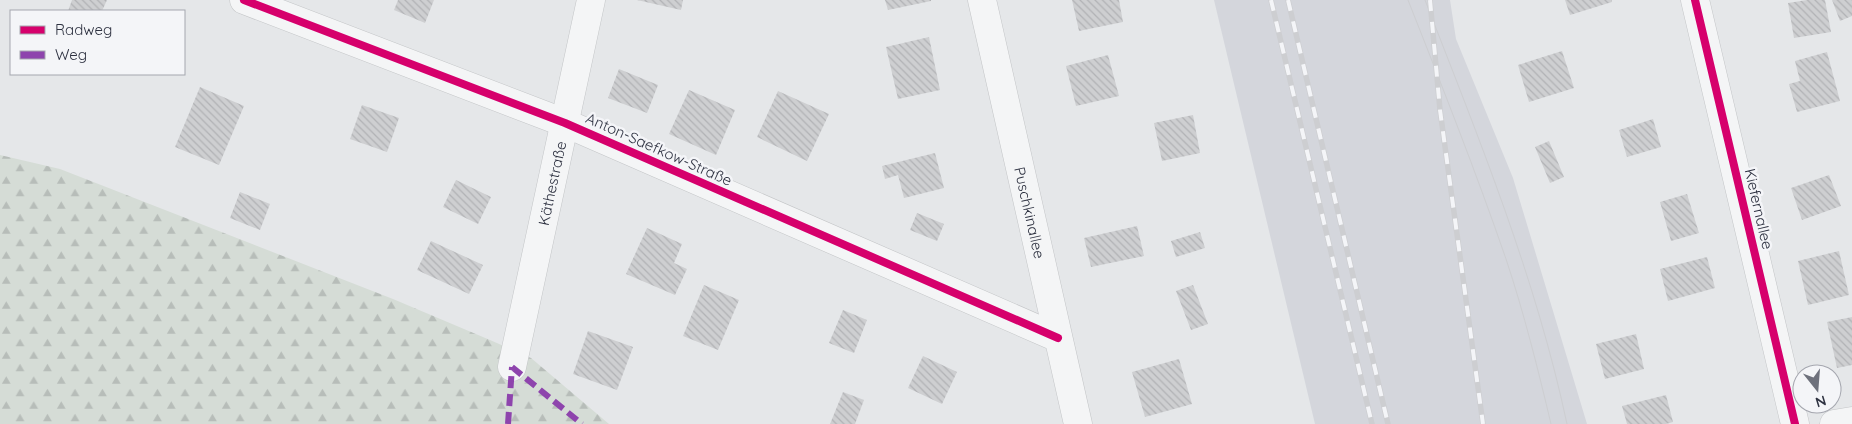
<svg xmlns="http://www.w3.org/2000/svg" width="1852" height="424" font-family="Quicksand,sans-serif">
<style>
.built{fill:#d4d6dc}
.forest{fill:url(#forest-firs)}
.building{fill:url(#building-back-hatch)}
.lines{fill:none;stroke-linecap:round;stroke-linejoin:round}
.minor-casing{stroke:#c3c5c7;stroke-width:29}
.minor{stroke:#f4f5f6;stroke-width:28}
.tram{stroke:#cdced1;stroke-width:1}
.rail-casing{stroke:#cdced1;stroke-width:5.5}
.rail{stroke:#f4f5f8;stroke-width:4;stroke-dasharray:11;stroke-linecap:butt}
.quiet{stroke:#8e44ad;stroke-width:6;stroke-dasharray:12 6;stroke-linecap:butt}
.cycleway-casing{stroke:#f4f5f8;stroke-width:11}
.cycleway{stroke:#d6006c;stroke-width:8}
.labels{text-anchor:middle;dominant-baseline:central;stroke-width:5;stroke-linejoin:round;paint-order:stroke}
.street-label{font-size:15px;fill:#2e3241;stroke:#f4f5f8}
</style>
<defs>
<pattern id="forest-firs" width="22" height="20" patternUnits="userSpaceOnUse" patternTransform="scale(1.25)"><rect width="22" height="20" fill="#d5dcd6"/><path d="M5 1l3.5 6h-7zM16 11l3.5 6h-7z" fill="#b7bdb9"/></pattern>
<pattern id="building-back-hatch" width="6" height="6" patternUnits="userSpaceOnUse" patternTransform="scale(1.25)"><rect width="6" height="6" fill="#cecfd1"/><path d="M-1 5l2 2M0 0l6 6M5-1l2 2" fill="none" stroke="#b1b2b5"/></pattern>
</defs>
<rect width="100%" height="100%" fill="#e5e7e9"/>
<!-- built -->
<path class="built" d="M1214,0H1450L1456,39L1513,178L1587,424H1315Z"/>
<!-- forest -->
<path class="forest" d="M0,155L60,169L393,299L490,340L531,358L609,424H0Z"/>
<!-- building -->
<path class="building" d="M72,0H107L102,11H68Z
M398,0H434L425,23L394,10Z
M637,0H683L681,10Z
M885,0H931V1L888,10Z
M1072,0H1119L1123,22L1079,31Z
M1565,0H1612V2L1570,15Z
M1807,0H1825L1831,32L1794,38L1788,3Z
M1832,0H1852V16L1840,21Z
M929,37L940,90L898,99L886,47Z
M1562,51L1574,88L1529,102L1518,65Z
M1827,52L1840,101L1797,112L1789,84L1800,81L1795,61Z
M1108,55L1119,96L1076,106L1066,66Z
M619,69L658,85L647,113L608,98Z
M200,87L244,106L219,165L175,147Z
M689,90L735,110L716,155L669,134Z
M778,91L829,114L807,161L757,137Z
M362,105L399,118L387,152L350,139Z
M1193,115L1200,153L1162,161L1154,123Z
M1653,119L1661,147L1627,157L1619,130Z
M1549,141L1564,177L1550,183L1535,147Z
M935,153L944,188L904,198L898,175L885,179L882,166Z
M1829,175L1841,206L1802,220L1791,188Z
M456,180L491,197L478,224L443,207Z
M240,192L270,204L260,230L230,218Z
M1687,194L1699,233L1671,241L1660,202Z
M917,213L944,224L937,241L910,230Z
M1137,226L1144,256L1091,267L1084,238Z
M647,228L682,244L674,263L687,269L675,295L626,274Z
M1200,232L1205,248L1176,257L1171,241Z
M431,241L483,265L469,294L417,270Z
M1839,251L1849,295L1808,305L1798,261Z
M1707,257L1715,288L1668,301L1660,269Z
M704,285L739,300L718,350L683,336Z
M1193,285L1208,324L1191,330L1176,291Z
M843,310L867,320L854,353L829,343Z
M1852,317V365L1837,368L1827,322Z
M588,331L633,347L617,390L573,374Z
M1636,334L1644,369L1605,379L1596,344Z
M923,356L957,372L942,404L908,388Z
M1179,359L1192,404L1145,417L1132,372Z
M843,392L864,400L855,424H830Z
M1666,395L1673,422L1666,424H1627L1622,406Z"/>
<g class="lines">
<!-- minor casing -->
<g class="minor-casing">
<g id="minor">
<path d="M244,0L565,123L1058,338"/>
<path id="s1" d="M982,0L1078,424"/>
<path d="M1695,0L1795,424"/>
<path id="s2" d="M512,367L591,0"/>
<path d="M1834,424L1852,421"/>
</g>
</g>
<!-- minor -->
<use href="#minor" class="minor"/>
<!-- tram -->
<path class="tram" d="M1408,0C1442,86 1476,172 1506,259C1524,313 1538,369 1551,424
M1425,0C1479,139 1536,278 1567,424"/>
<!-- rail casing -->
<g class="rail-casing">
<path id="rail" d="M1271,0L1372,424
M1288,0L1388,424
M1430,0L1440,110L1483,424"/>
</g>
<!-- rail -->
<use href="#rail" class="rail"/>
<!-- quiet -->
<path class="quiet" d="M512,367L582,424
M508,424L512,367"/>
<!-- cycleway casing -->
<g class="cycleway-casing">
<path id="cycleway" d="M244,0L565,123L1058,338
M1695,0L1795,424"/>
</g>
<!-- cycleway -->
<use href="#cycleway" class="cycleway"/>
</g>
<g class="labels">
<!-- street labels -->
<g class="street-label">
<text transform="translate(659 149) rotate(24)">Anton-Saefkow-Straße</text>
<text stroke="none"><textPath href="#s2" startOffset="188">Käthestraße</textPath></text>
<text transform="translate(1759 209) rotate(77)">Kiefernallee</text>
<text stroke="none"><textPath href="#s1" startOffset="218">Puschkinallee</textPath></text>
</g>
</g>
<!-- legend -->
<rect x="10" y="10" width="175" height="65" fill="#f4f5f8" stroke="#a5a7af"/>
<rect x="20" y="26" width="25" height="8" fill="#d6006c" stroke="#a5a7af"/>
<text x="55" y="35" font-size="15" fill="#2e3241">Radweg</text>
<rect x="20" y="51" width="25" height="8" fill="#8e44ad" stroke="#a5a7af"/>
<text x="55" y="60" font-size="15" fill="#2e3241">Weg</text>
<!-- north arrow -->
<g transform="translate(1817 389) rotate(163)"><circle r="24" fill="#f4f5f8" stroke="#a5a7af"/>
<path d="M0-4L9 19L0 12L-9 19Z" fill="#6e717c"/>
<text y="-8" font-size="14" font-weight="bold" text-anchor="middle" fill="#2e3241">N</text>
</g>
</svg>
